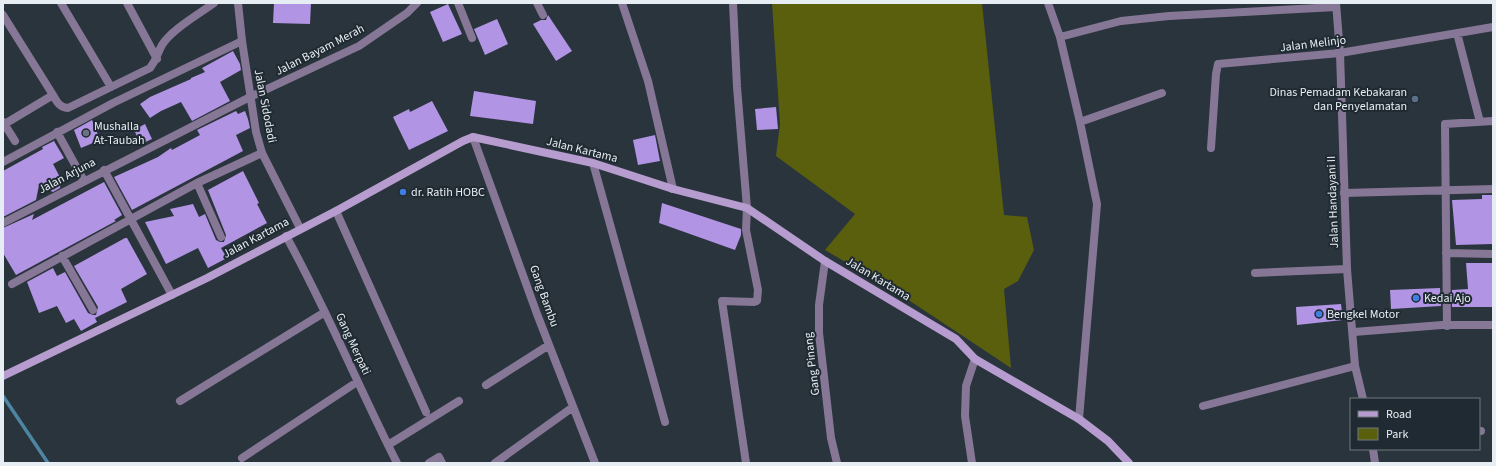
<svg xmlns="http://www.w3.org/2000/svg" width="1496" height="466" font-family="'Source Sans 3',sans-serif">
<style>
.green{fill:#595f0c}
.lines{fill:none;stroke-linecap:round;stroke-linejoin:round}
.stream{stroke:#4c86a2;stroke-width:3.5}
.building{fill:#b194e3}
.minor{stroke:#877797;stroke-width:8}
.tertiary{stroke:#877797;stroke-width:8}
.secondary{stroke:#b79cd0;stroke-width:8}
.service-dot{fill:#5c6f8a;stroke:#202a32;stroke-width:1.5}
.worship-dot{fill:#6b7280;stroke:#202a32;stroke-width:1.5}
.shop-dot{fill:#3f7fe0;stroke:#202a32;stroke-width:1.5}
.labels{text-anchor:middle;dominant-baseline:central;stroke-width:4;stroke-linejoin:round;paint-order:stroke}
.street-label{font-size:12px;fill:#e7eef3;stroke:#202a32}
.poi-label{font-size:12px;fill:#e7eef3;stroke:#202a32;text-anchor:start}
</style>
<rect width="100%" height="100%" fill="#2a343c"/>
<!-- green -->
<path class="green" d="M772,3H982L1004,215L1027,217L1034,250L1018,281L1004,289L1011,368L901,295L825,250L855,214L776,156L780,124Z"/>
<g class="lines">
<!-- stream -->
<path class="stream" d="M3,396L48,463"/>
</g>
<!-- building -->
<path class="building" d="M274,3H311L310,24L273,23Z
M448,4L462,34L443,42L430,12Z
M548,15L572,51L556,61L533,24L541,20H546Z
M497,19L508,44L485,55L474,29Z
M233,51L240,64L241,70L220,82L230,101L192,121L181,102L161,111L150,118L140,104L150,97L191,79V78L205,72L202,68Z
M474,91L536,101L533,124L470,116Z
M432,101L448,131L409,150L393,117L409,109L410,112Z
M776,107L778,129L757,130L755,109Z
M236,111L238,114L245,111L248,119L250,128L236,135L243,151L132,210L114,177L158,157L171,148L172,150L200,135L197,130Z
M92,120L100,140L81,148L74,130Z
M145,124L152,139L141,144L134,130Z
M655,135L660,161L638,165L633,140Z
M54,141L64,158L53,164L61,179L60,188L53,192L39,185L36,200L3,217V171L43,149L42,147Z
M243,171L259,203L257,204L267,223L221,248L227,258L208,268L198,248L166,264L145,222L174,216L170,209L193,204L199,217L205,214L216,240L220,242H224L226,235L208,190Z
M104,182L122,215L114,220L116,221L16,275L3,253V228L34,214L32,220Z
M1482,195H1493V244L1456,245L1452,200L1482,199Z
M662,203L741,229V235L735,250L659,223Z
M125,238H127L147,274L121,289L127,302L95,318L97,322L81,331L74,319L66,323L57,306L39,313L27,282L53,268L57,276L65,272L88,313L93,315H96L98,307L74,266Z
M1466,263H1493V307H1452V290L1468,289Z
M1440,288L1441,306L1391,309L1390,290Z
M1341,304L1343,320L1297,325L1296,307Z"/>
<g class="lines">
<!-- minor -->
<path class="minor" d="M61,3L111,87
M127,3L157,59
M458,3L472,38
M537,3L543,15
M622,3L648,81L673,189
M733,3L737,87L747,208L746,230L758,290L757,301L754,302L722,301L746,463
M1048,3L1060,37L1080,122L1097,204L1079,419
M3,15L53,95
M1457,33L1480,122
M1060,37L1121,21L1169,16L1336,7
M3,122L15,141
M1080,122L1162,93
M3,125L53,95C57,102 59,107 68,108L150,68C157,59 157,54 162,45C171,30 199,14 214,3
M57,132L84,181
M473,137L537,314L595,463
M1211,148L1216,74L1218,64L1340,53L1493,27
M3,162L113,103L242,41
M593,163L665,422
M104,170L172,295
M197,183L221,237
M1344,193L1493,189
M336,211L426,412
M3,223L250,97L359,46L407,13L417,3
M286,236C327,310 359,388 397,463
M1446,253L1493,254
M62,256L93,310
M825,261L819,305V333L831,438L837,463
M1255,273L1347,269
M12,284L197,183L262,153
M1447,326L1445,124L1493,121
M1354,332L1442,325H1493
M486,385L549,345
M180,401L325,312
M1203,406L1355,366
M1479,431H1481
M388,445L459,401
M242,458L357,382
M429,463L439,457L442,463
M495,463L573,407
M972,463L965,416L966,386L975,359"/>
<!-- tertiary -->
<path class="tertiary" d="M238,3L242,41L256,132L262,153L300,228
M1336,3L1340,53L1347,269L1355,366L1363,399
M1373,449L1375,463"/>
<!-- secondary -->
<path class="secondary" d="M3,376L207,278L336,211L463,141L473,137L593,163L673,189L747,208L825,261L956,339L975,359L1079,419L1108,441L1129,463"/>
</g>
<!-- markers -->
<circle class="service-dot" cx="1415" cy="99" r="4"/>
<circle class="worship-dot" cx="86" cy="133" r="4"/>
<g class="shop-dot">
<circle cx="403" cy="192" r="4"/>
<circle cx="1416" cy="298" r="4"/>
<circle cx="1319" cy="314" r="4"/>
</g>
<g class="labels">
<!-- street labels -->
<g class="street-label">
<text transform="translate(1313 44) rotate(-7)">Jalan Melinjo</text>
<text transform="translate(320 50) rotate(-27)">Jalan Bayam Merah</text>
<text transform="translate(265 106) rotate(79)">Jalan Sidodadi</text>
<text transform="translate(582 150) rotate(14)">Jalan Kartama</text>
<text transform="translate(67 176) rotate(-28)">Jalan Arjuna</text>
<text transform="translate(1333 202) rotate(-92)">Jalan Handayani II</text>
<text transform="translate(256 238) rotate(-28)">Jalan Kartama</text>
<text transform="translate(878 279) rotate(31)">Jalan Kartama</text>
<text transform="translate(544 296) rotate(70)">Gang Bambu</text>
<text transform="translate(353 344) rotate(65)">Gang Merpati</text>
<text transform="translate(812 364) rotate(-97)">Gang Pinang</text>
</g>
<!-- poi labels -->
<g class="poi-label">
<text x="1407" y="92" text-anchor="end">Dinas Pemadam Kebakaran<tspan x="1407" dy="14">dan Penyelamatan</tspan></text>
<text x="94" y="126">Mushalla<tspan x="94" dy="14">At-Taubah</tspan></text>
<text x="411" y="192">dr. Ratih HOBC</text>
<text x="1424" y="298">Kedai Ajo</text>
<text x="1327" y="314">Bengkel Motor</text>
</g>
</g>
<!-- border -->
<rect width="1496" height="466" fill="none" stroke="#e7eef3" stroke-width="8"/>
<!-- legend -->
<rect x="1350" y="398" width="130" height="52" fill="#202a32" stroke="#70787f"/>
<rect x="1358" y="411" width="20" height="6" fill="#b79cd0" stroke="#70787f"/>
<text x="1386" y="418" font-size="12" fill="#e7eef3">Road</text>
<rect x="1358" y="428" width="20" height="12" fill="#595f0c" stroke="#70787f"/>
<text x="1386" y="438" font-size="12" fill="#e7eef3">Park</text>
</svg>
